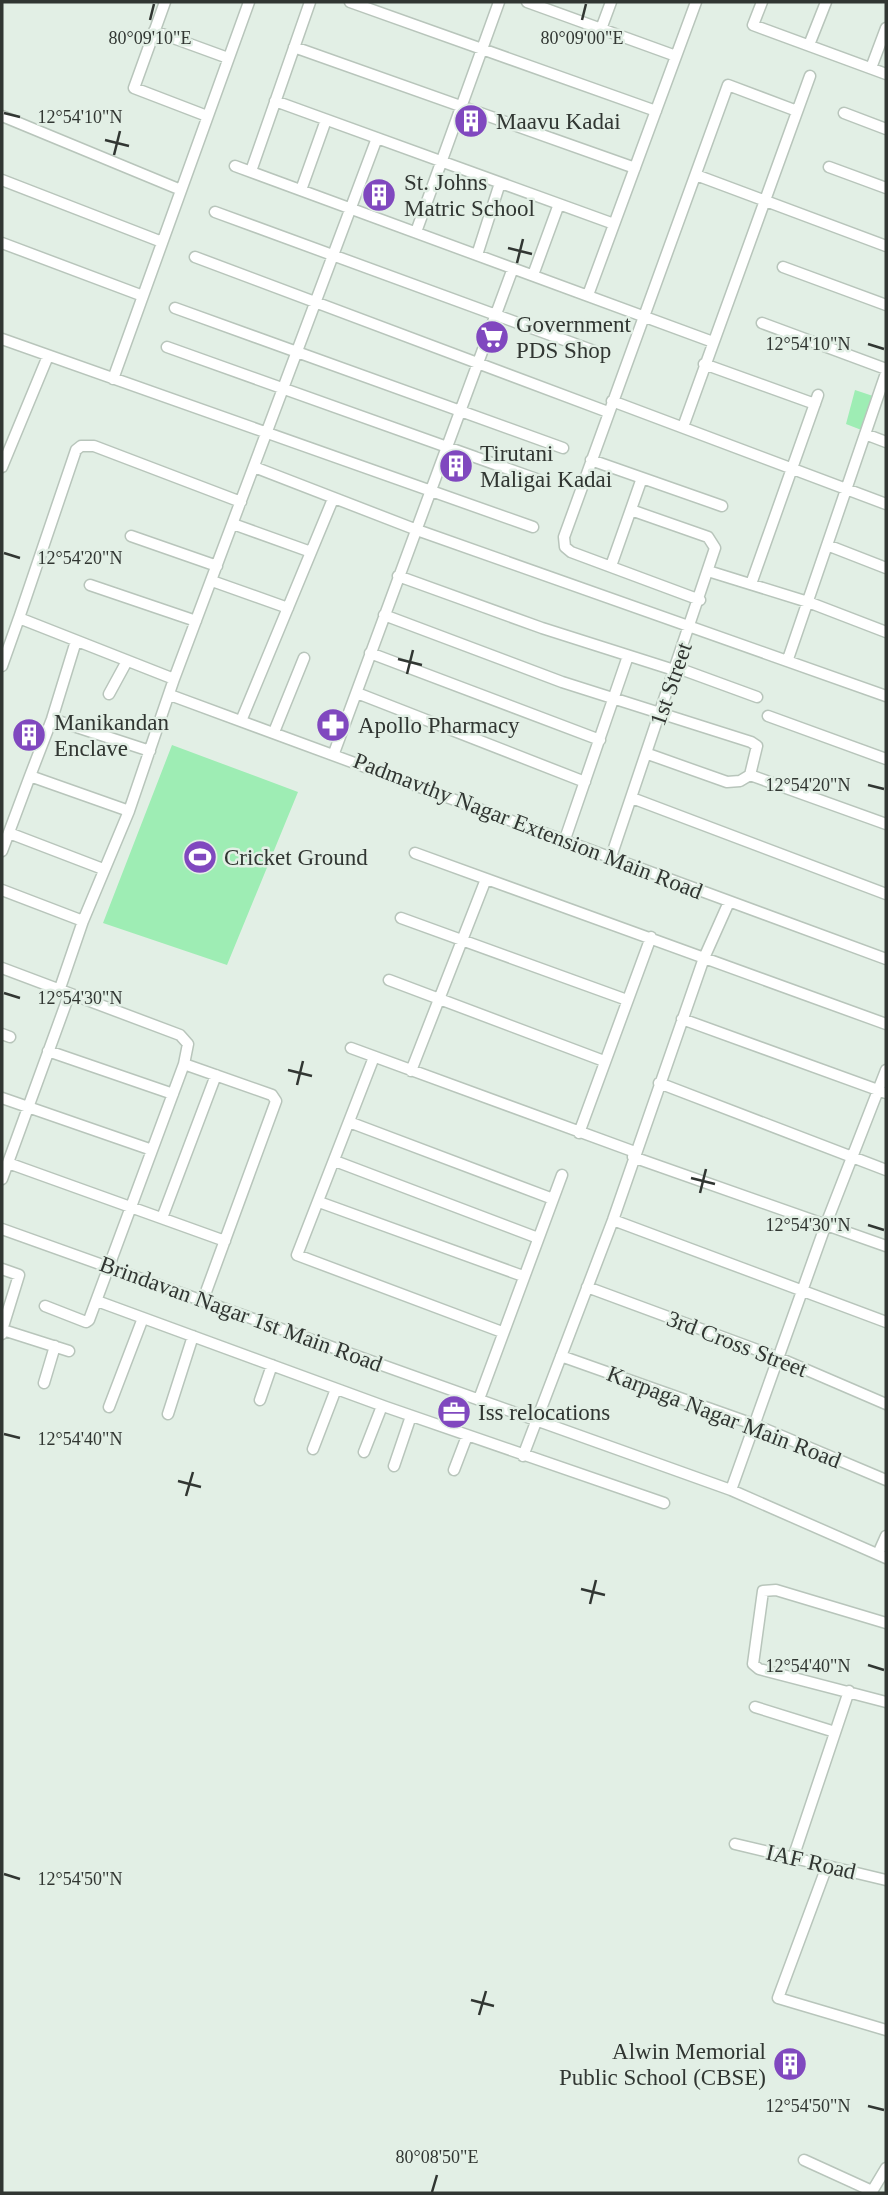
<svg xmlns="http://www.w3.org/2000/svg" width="888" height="2195" font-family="Georgia,serif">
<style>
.green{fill:#9eedb4}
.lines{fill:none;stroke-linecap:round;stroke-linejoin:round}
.minor-casing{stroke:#b8c5bb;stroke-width:13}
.minor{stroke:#fff;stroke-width:10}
.ticks{fill:none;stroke:#313632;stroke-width:2.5}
.labels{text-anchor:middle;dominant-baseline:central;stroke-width:5;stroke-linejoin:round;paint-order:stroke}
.poi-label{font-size:23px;fill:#313632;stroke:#e2efe5;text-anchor:start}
.street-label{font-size:23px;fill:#313632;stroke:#e2efe5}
.ticks-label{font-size:18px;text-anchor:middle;fill:#313632;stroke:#e2efe5;stroke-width:5;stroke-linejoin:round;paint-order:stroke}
</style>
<rect width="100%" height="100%" fill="#e2efe5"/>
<!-- green -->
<path class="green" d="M855,390L876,397L864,431L846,424Z
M172,745L298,792L227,965L103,923Z"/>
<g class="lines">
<!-- minor casing -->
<g class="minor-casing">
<path id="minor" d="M165,2L134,88L207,116
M350,2L656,111
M527,2L676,56
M762,2L753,25L886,74
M601,29L611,2
M154,31L228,58
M809,45L826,2
M294,47L635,168
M871,68L886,28
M275,101L614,224
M844,113L886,129
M2,116L181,190
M235,166L713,342
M829,167L886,188
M251,171L310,2
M696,175L886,246
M2,180L162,242
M301,190L326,120
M215,212L597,352
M416,232L499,2
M2,243L143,296
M477,255L500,183
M195,257L608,412
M783,267L886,305
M533,275L559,204
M588,295L696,2
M175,308L563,448
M762,323L886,369
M2,339L533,527
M167,347L545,482
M704,364L815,404
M113,379L249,2
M612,401L886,504
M683,427L810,76
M865,434L886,442
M591,460L722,506
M2,467L48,356
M254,467L417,530L886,696
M233,524L311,552
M131,536L217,566
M827,545L886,568
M611,566L642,478
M708,571L808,602L886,632
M398,576L542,628L674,670
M212,581L288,608
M751,584L818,395
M90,585L196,621
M700,600L571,552L565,547L564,537L728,85L797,111
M384,615L562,682L751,742L757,746L750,775L886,824
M19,618L76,450L81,446H94L241,502
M370,653L600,740
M788,659L886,373
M2,666L19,618L174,679
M675,667L757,697
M357,693L585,782
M109,694L127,661
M170,695L886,959
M768,716L886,759
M52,719L150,751
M241,721L333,499
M274,732L304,658
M334,753L513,268
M648,754L727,782L740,781L750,775
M30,776L52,719L76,641
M632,798L886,894
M9,833L103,869
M565,839L628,656
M2,851L30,776L129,811
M415,853L886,1024
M611,857L715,548L708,537L631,510
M2,890L83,921
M401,918L627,1000
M2,968L180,1035L188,1044L184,1064L89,1320L86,1322L45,1306
M389,980L604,1061
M59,991L83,921L129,811L174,679L377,138
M682,1019L886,1093
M2,1034L10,1037
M351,1048L635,1152
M48,1051L173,1094
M374,1057L297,1255L502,1332
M184,1064L272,1095L276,1101L203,1300
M411,1071L486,879
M659,1083L886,1170
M2,1098L152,1150
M349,1122L553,1199
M579,1133L651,937
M633,1157L886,1246
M335,1161L538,1238
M8,1163L225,1241
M2,1179L69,995
M319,1202L523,1276
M162,1218L216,1075
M613,1220L886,1322
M2,1229L731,1490L886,1558
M2,1269L19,1275L2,1330
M587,1287L779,1358L886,1404
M97,1301L386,1407L664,1503
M2,1334L3,1330L69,1351
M561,1356L753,1424L886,1480
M44,1383L55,1346
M479,1399L562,1175
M260,1400L272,1365
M109,1407L143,1318
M168,1414L193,1336
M313,1449L336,1389
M364,1452L382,1406
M523,1456L613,1220L704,958L729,902
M394,1466L411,1416
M454,1470L467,1436
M731,1490L826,1224L886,1070
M878,1554L886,1536
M886,1623L776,1590L763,1591L753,1664L759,1669L886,1702
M755,1707L835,1732
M735,1844L886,1880
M793,1858L849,1691
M827,1866L778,1998L886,2030
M804,2160L872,2191
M871,2193L886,2168"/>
</g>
<!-- minor -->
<use href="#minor" class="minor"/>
</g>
<!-- ticks -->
<path class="ticks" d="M150,20L154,4M582,20L586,4M4,113L20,117M105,140L129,146M114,155L120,131M508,248L532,254M517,263L523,239M868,344L884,349M4,553L20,558M398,659L422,665M407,674L413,650M868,785L884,789M4,993L20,998M288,1070L312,1076M297,1085L303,1061M691,1178L715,1184M700,1193L706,1169M868,1225L884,1230M4,1434L20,1438M178,1481L201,1487M186,1496L193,1472M581,1589L605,1595M590,1604L596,1580M868,1665L884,1670M4,1874L20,1879M471,2000L494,2006M479,2015L486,1991M868,2106L884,2110M432,2192L437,2175"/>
<!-- icons -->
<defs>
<g id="building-disc" transform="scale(1.75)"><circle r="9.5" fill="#8048bf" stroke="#e2efe5"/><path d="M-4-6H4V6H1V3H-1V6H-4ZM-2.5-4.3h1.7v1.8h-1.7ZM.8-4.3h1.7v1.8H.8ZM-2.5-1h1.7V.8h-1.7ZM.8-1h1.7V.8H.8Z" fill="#fff"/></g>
<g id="supermarket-disc" transform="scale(1.75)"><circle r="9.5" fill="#8048bf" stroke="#e2efe5"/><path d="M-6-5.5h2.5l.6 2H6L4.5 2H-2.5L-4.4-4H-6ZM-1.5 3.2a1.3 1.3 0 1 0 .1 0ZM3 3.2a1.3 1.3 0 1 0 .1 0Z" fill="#fff"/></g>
<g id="pharmacy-disc" transform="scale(1.75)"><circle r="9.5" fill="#8048bf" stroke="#e2efe5"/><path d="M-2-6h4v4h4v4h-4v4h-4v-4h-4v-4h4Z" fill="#fff"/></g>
<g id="stadium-disc" transform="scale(1.75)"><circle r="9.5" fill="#8048bf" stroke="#e2efe5"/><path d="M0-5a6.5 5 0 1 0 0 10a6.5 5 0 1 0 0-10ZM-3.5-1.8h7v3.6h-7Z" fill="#fff"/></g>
<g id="office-disc" transform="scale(1.75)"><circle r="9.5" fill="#8048bf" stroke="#e2efe5"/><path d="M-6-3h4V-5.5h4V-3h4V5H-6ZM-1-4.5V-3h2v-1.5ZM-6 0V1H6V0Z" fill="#fff"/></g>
</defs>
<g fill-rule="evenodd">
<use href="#building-disc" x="471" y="121"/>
<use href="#building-disc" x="379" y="195"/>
<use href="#supermarket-disc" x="492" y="337"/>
<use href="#building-disc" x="456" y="466"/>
<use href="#pharmacy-disc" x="333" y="725"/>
<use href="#building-disc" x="29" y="735"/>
<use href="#stadium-disc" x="200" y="857"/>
<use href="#office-disc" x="454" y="1412"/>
<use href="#building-disc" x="790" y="2064"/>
</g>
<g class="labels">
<!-- poi labels -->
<g class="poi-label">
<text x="496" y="121">Maavu Kadai</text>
<text x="404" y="182">St. Johns<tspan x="404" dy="26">Matric School</tspan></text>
<text x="516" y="324">Government<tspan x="516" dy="26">PDS Shop</tspan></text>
<text x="480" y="453">Tirutani<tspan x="480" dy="26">Maligai Kadai</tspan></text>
<text x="54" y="722">Manikandan<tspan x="54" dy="26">Enclave</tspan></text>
<text x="358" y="725">Apollo Pharmacy</text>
<text x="224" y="857">Cricket Ground</text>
<text x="478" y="1412">Iss relocations</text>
<text x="766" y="2051" text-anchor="end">Alwin Memorial<tspan x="766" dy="26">Public School (CBSE)</tspan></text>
</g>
<!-- street labels -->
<g class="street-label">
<text transform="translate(671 684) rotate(-71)">1st Street</text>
<text transform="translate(528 826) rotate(21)">Padmavthy Nagar Extension Main Road</text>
<text transform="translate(241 1314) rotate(20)">Brindavan Nagar 1st Main Road</text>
<text transform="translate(737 1344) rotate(21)">3rd Cross Street</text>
<text transform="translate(724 1417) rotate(21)">Karpaga Nagar Main Road</text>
<text transform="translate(811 1862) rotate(13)">IAF Road</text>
</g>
</g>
<g class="ticks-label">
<text x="150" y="44">80°09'10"E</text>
<text x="582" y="44">80°09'00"E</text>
<text x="80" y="123">12°54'10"N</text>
<text x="808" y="350">12°54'10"N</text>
<text x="80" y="564">12°54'20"N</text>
<text x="808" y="791">12°54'20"N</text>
<text x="80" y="1004">12°54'30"N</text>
<text x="808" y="1231">12°54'30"N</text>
<text x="80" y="1445">12°54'40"N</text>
<text x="808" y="1672">12°54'40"N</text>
<text x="80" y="1885">12°54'50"N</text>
<text x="808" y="2112">12°54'50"N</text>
<text x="437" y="2163">80°08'50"E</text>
</g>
<!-- border -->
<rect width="888" height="2195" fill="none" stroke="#313632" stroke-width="7"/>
</svg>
